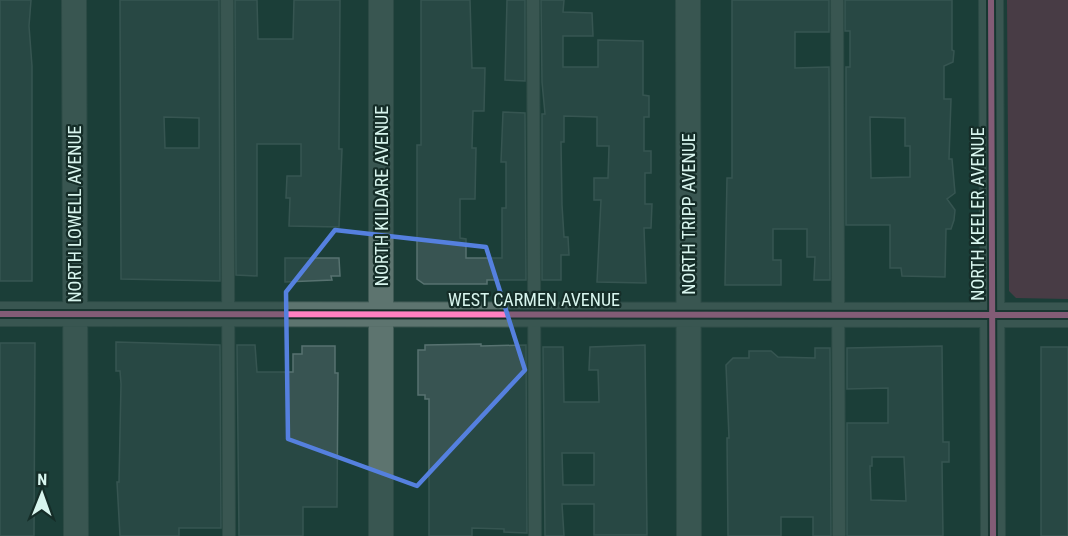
<svg xmlns="http://www.w3.org/2000/svg" width="1068" height="536" font-family="'Roboto Condensed',sans-serif">
<style>
.green{fill:#7f3a55}
.building{fill:#385452;stroke:#577270;stroke-width:1.5;fill-rule:evenodd}
.lines{fill:none;stroke-linecap:round;stroke-linejoin:round}
.lane-casing{stroke:#405a55;stroke-width:14}
.street-casing{stroke:#405a55;stroke-width:26}
.lane{stroke:#5d746f;stroke-width:12}
.street{stroke:#5d746f;stroke-width:24}
.cycleway-casing{stroke:#152d28;stroke-width:10}
.cycleway{stroke:#ff80c0;stroke-width:6}
.marked{fill:none;stroke:#5580df;stroke-width:4.5;stroke-linejoin:round}
.labels{text-anchor:middle;dominant-baseline:central;stroke-width:4.5;stroke-linejoin:round;paint-order:stroke}
.street-label{font-size:18px;fill:#d8f5ee;stroke:#152d28}
</style>
<rect width="100%" height="100%" fill="#1c3e38"/>
<!-- green -->
<path class="green" d="M1007,0H1068V299L1016,298L1009,291Z"/>
<!-- building -->
<path class="building" d="M0,0H31L29,26L32,66V281H0Z
M120,0H219L220,281L121,279ZM164,117L199,118V148H165Z
M235,0H257L258,39H293L294,0H340L339,149H342L339,227L289,226L290,198H286L287,176H301V144H257V276L236,275Z
M421,0H470L472,68H485L484,111H473L472,148H476L475,199H460V238L466,239V258H502V208H506V162H501L503,112L525,113L526,280H487V284H424L417,279V145H421Z
M507,0H525V81L505,80Z
M541,0H564L563,12L592,13L593,36H563V67H598V40L643,41V95L649,96V117H644V151H651V173H645V204H652L651,228H644L646,283L597,282L601,200H594V178H608L609,146H597V117L564,116V142H561L562,205L564,237H568L569,255H561V280H542V114H545L542,82Z
M732,0H829V32H795V68L829,67L830,280H814L815,257H807V229H773V260H781V285H725L727,178H732Z
M845,0H952V50L954,51L953,62L944,66V99H951L949,159H952L955,193L947,199L955,210L954,220L951,229H946L945,277L902,276L901,268H890V225H846V67H850V31H845ZM870,117L905,118V146H910V177L871,178Z
M285,258H339L340,276H331L332,280L285,282Z
M116,342L220,345L221,528H179V536H120L117,482H119L121,384L120,371H116Z
M0,343H35L34,536H0Z
M481,344V346L526,345L527,533L504,532V529L472,528V536H429V399H425V395H418V350H425V345Z
M237,345H255L257,372H293V354H302V346H335V373H338L337,507H303V536H239Z
M645,345L647,535H594V504H562L564,536H545L543,347H563L564,402H599L598,370H589L590,347ZM562,453H594V485H563Z
M942,346L943,442H949V462H942L943,536H847V423H888V388L847,389V348ZM872,457H904L906,501L871,500L870,466H872Z
M1041,347H1068V536H1041Z
M815,348H830L831,536H813V517H781V536H728L727,438H729L726,365L733,358H749V351H771L778,357L815,358Z"/>
<g class="lines">
<!-- lane casing -->
<g class="lane-casing">
<path id="lane" d="M227,0L229,536
M533,0L535,536
M837,0L839,536"/>
</g>
<!-- street casing -->
<g class="street-casing">
<path id="street" d="M74,0L76,536
M688,0L689,536
M991,0L993,536
M0,314L1068,315
M381,536V0"/>
</g>
<!-- lane -->
<use href="#lane" class="lane"/>
<!-- street -->
<use href="#street" class="street"/>
<!-- cycleway casing -->
<g class="cycleway-casing">
<path id="cycleway" d="M991,0L993,536
M0,314L1068,315"/>
</g>
<!-- cycleway -->
<use href="#cycleway" class="cycleway"/>
</g>
<!-- marked area -->
<path d="M0 0H1068V536H0ZM335,230L486,247L525,370L417,486L288,439L286,292Z" fill="#1c3e38" fill-opacity=".55" fill-rule="evenodd"/>
<path class="marked" d="M335,230L486,247L525,370L417,486L288,439L286,292Z"/>
<g class="labels">
<!-- street labels -->
<g class="street-label">
<text transform="translate(381 196) rotate(-90)">NORTH KILDARE AVENUE</text>
<text transform="translate(74 214) rotate(-90)">NORTH LOWELL AVENUE</text>
<text transform="translate(688 214) rotate(-90)">NORTH TRIPP AVENUE</text>
<text transform="translate(977 214) rotate(-90)">NORTH KEELER AVENUE</text>
<text x="534" y="299">WEST CARMEN AVENUE</text>
</g>
</g>
<!-- north arrow -->
<g transform="translate(42 494) rotate(1)" stroke="#152d28" stroke-width="4.5" paint-order="stroke">
<path d="M0-4.5L10 22L0 15L-10 22Z" fill="#d8f5ee"/>
<text y="-9" font-size="16" font-weight="bold" text-anchor="middle" fill="#d8f5ee">N</text>
</g>
</svg>
